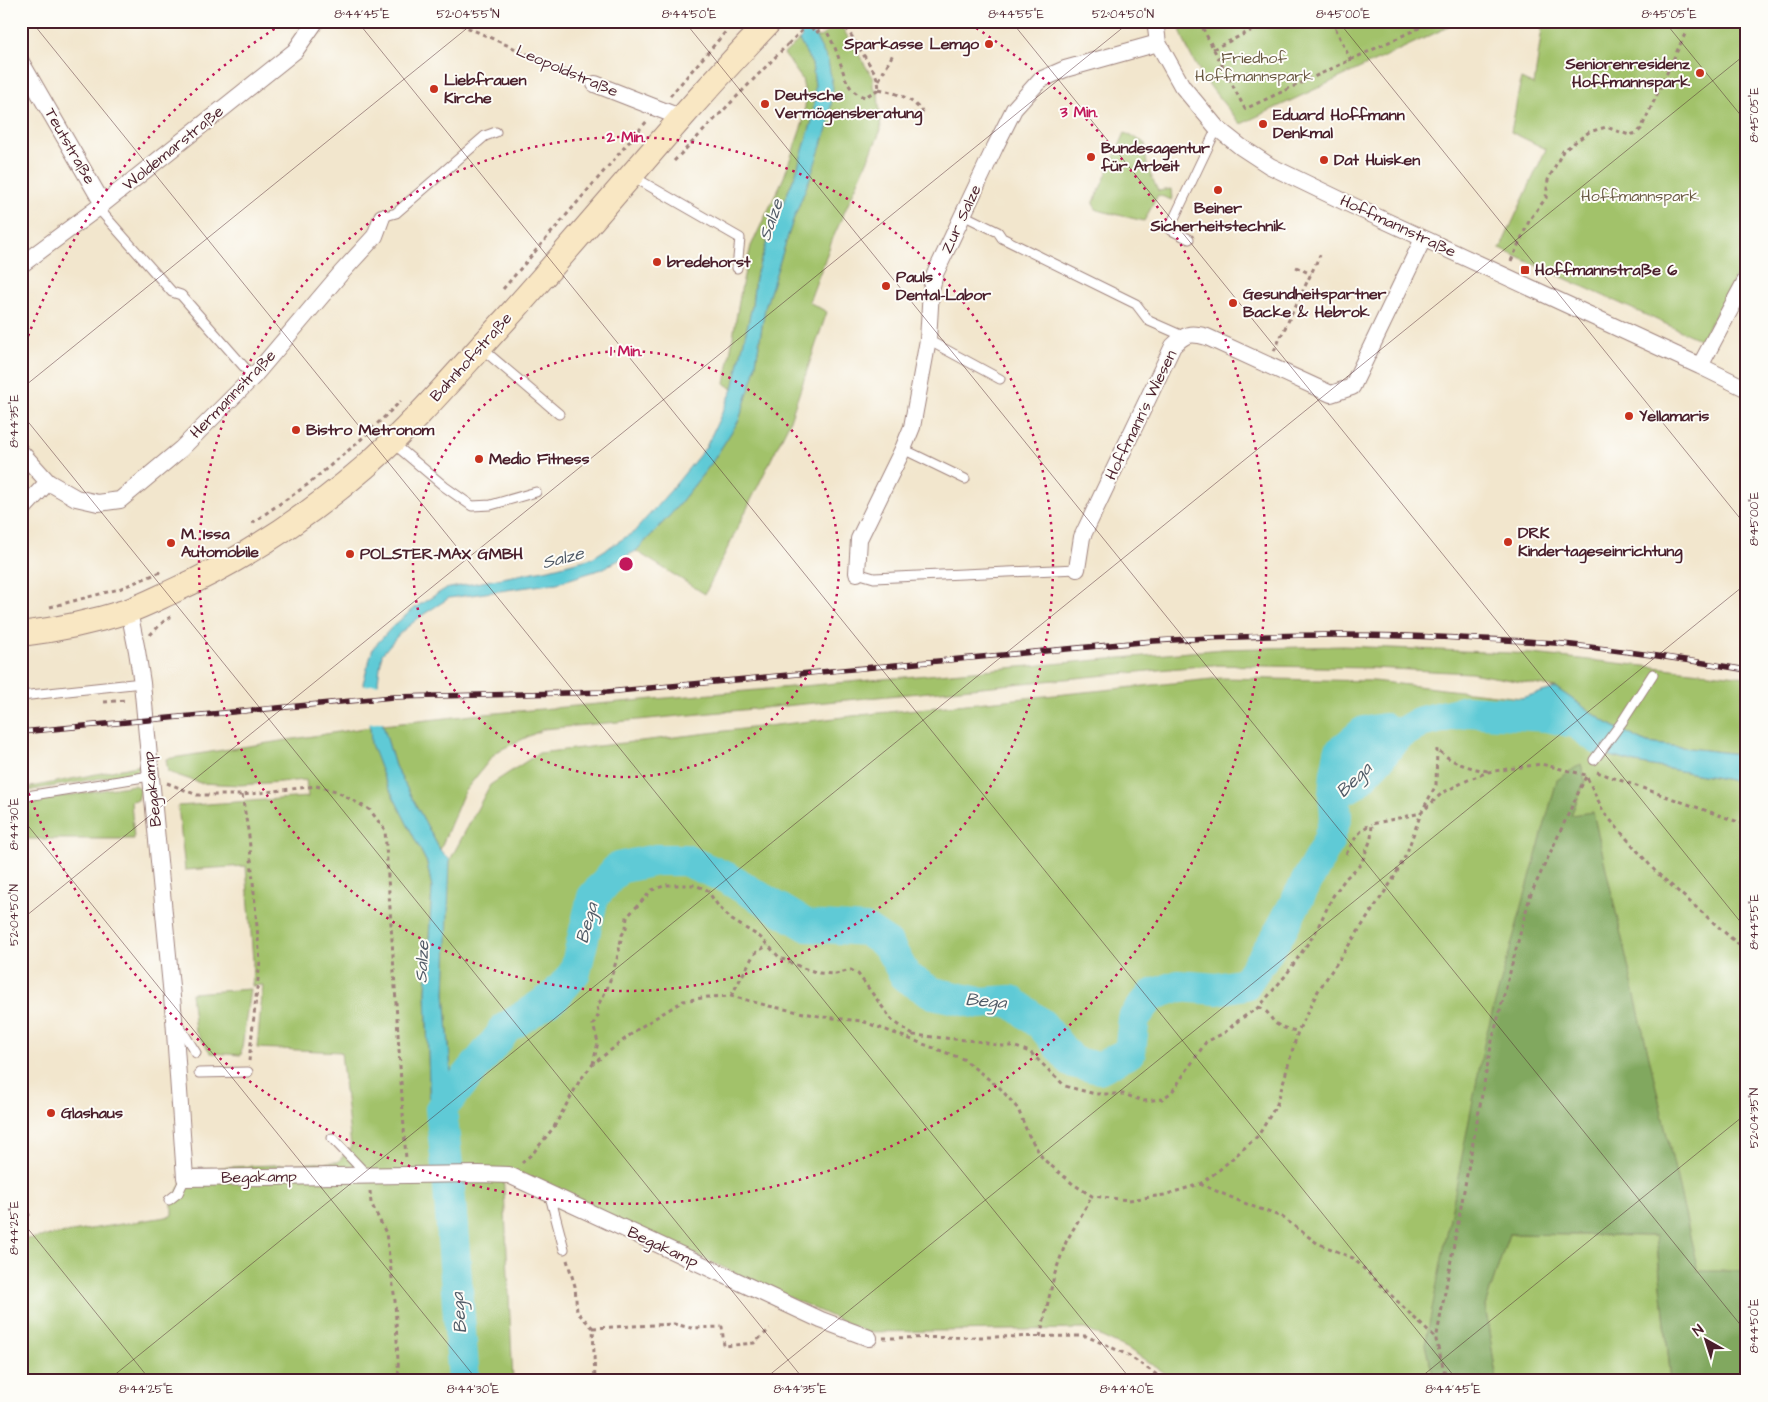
<svg xmlns="http://www.w3.org/2000/svg" width="1768" height="1402" font-family="'Architects Daughter',sans-serif">
<style>
.green{fill:#a2c26a;stroke:#76704a}
.forest{fill:#81a85e;stroke:#666444}
.water{fill:#5ecad6;stroke:#547480}
.pier{fill:#f2e6cd}
.lines{fill:none;stroke-linecap:round;stroke-linejoin:round}
.stream{stroke:#5ecad6;stroke-width:5.5}
.river{stroke:#5ecad6;stroke-width:32}
.service-casing{stroke:#9e827c;stroke-width:11}
.minor-casing{stroke:#9e827c;stroke-width:18}
.secondary-casing{stroke:#9e827c;stroke-width:26}
.path{stroke:#9e827c;stroke-width:3;stroke-dasharray:4 4;stroke-linecap:butt}
.service{stroke:#fff;stroke-width:9}
.minor{stroke:#fff;stroke-width:16}
.secondary{stroke:#f9e7c3;stroke-width:24}
.rail-casing{stroke:#4a1f2b;stroke-width:5.5}
.rail{stroke:#fdfcf7;stroke-width:4;stroke-dasharray:11;stroke-linecap:butt}
.path-bridge{stroke:#9e827c;stroke-width:3;stroke-dasharray:4 4;stroke-linecap:butt}
.ticks{fill:none;stroke:#4a1f2b;stroke-width:1;stroke-opacity:0.45}
.ring{fill:none;stroke:#c2185b;stroke-width:2.5;stroke-dasharray:2.5 5}
.poi-dot{fill:#c8321e;stroke:#fdfcf7;stroke-width:2}
.labels{text-anchor:middle;dominant-baseline:central;stroke-width:4;stroke-linejoin:round;paint-order:stroke}
.poi-label{font-size:16px;font-weight:bold;fill:#4a1f2b;stroke:#fdfcf7;text-anchor:start}
.park-label{font-size:16px;fill:#695841;stroke:#fdfcf7}
.street-label{font-size:16px;fill:#4a1f2b;stroke:#fdfcf7}
.water-label{font-size:18px;font-style:italic;fill:#515b67;stroke:#fdfcf7}
.centre{fill:#c2185b;stroke:#fdfcf7;stroke-width:2.5}
.ring-label{font-size:15px;text-anchor:middle;font-weight:bold;fill:#c2185b;stroke:#fdfcf7;stroke-width:4;stroke-linejoin:round;paint-order:stroke}
.neatline{fill:none;stroke:#4a1f2b;stroke-width:2}
.ticks-label{font-size:12px;text-anchor:middle;fill:#4a1f2b}
</style>
<rect width="100%" height="100%" fill="#fdfcf7"/>
<filter id="ink" filterUnits="userSpaceOnUse"><feTurbulence type="fractalNoise" baseFrequency=".02" numOctaves="2"/><feDisplacementMap in="SourceGraphic" scale="10" xChannelSelector="R" yChannelSelector="G"/><feConvolveMatrix kernelMatrix="1 2 1 2 8 2 1 2 1" color-interpolation-filters="sRGB"/></filter>
<filter id="wash" filterUnits="userSpaceOnUse"><feTurbulence type="fractalNoise" baseFrequency=".0096" numOctaves="4" result="noise"/><feDisplacementMap in="SourceGraphic" scale="20" xChannelSelector="R" yChannelSelector="G"/><feGaussianBlur stdDeviation="1.12" result="paint"/><feColorMatrix in="noise" values="0 0 0 0 0 0 0 0 0 0 0 0 0 0 0 0 0 1.4 0 .05"/><feComposite in="paint" operator="in"/></filter>
<g filter="url(#wash)">
<rect width="100%" height="100%" fill="#f2e6cd"/>
<!-- green -->
<path class="green" d="M834,21H838L873,78V87L878,93L881,130L833,238L809,302L827,312L789,423L705,594L636,551L672,513L711,464L739,420L754,375L765,308L793,220L810,178L828,61L815,36L820,37L830,30L828,27Z
M1178,21H1461L1241,124C1215,94 1187,61 1178,21Z
M1543,21H1747V257L1701,340L1500,249L1546,149L1511,132L1521,79L1534,85Z
M799,40L812,64L815,85L813,118L796,173L768,239L755,278L752,306L733,389L725,384L742,284L751,246L784,177L803,122L806,99L802,79L784,54Z
M1125,133L1145,143L1147,166L1158,191L1171,189L1172,200L1158,195L1144,221L1097,210L1093,204Z
M1343,646L1533,654L1747,677V755L1647,743L1607,723L1556,688L1471,673L1372,668L1211,665L544,729L496,752L464,792L440,850L395,766L383,725L473,715L1223,649Z
M1222,678L1373,681L1521,698L1549,711L1600,753L1636,763L1747,783V1271L1698,1272L1593,813L1571,815L1585,781L1581,764L1425,1345L1435,1381H1177L1130,1350L1085,1329L866,1332L503,1168L513,1381H475L445,993L448,889L450,860L490,785L539,753L878,713Z
M370,727L372,744L384,778L427,863L432,888L426,991L430,1114L453,1381H21V1240L172,1216V1202L188,1169L338,1162L351,1147L341,1052L257,1048L263,985L252,986L253,961L246,866L185,870L178,806L308,797L306,780L240,785L200,783L168,772L166,759Z
M142,765L136,772L21,792V789Z
M134,785L141,789L138,800L131,801L134,839H21V803Z
M250,989L241,1055L211,1053L195,1031L191,993Z
M1509,1234L1656,1236L1671,1381H1497L1485,1306Z"/>
<!-- forest -->
<path class="forest" d="M1581,764L1585,781L1571,815L1593,812L1698,1271H1747V1381H1671L1656,1236L1509,1234L1485,1306L1497,1381H1435L1425,1345L1485,1039L1557,780Z"/>
<!-- water -->
<path class="water" d="M810,30L815,36L828,61L833,88L829,123L810,178L793,220L765,308L754,375L739,420L711,464L672,513L636,551L602,569L557,583L449,598L421,616L400,633L382,654L378,681L383,725L395,766L440,850L450,860L445,993L452,1085L430,1114L426,991L432,888L427,863L384,778L371,744L370,727L363,683L373,648L393,626L416,607L445,589L549,569L592,558L634,532L671,490L706,447L733,389L752,306L755,278L768,239L796,173L813,118L815,85L812,64L799,40Z
M1556,688L1607,723L1647,743L1747,755V783L1636,763L1600,753L1550,711L1521,698Z"/>
<!-- pier -->
<path class="pier" d="M381,684L385,722L367,724L361,686Z"/>
<g class="lines">
<!-- stream -->
<path class="stream" d="M792,21L808,41
M440,1094L441,1109"/>
<!-- river -->
<path class="river" d="M1334,795L1336,773L1340,752L1364,732L1385,729L1397,736
M464,1381L448,1175L441,1109L502,1034L503,1030L555,996L575,972L593,897L618,868L656,860H685L727,878L808,926L866,930L888,945L906,977L933,993L979,1003L1011,1001L1042,1025L1072,1062L1099,1068L1130,1052L1134,1018L1152,995L1178,986L1217,989L1245,984L1277,937L1328,842L1336,816L1334,795L1355,783L1380,757L1397,736L1421,722L1466,711L1547,716L1577,723L1599,739"/>
</g>
</g>
<g filter="url(#ink)">
<g class="lines">
<!-- service casing -->
<g class="service-casing">
<path id="service" d="M632,176L740,238L737,268
M98,208L172,292L181,295L253,377
M963,215L998,232L1002,238L1136,304L1149,321L1183,336
M382,217L396,213L485,136L496,132
M1189,239L1169,229L1217,128
M928,340L1000,379
M480,347L559,414
M393,443L445,487L472,506L491,505L536,492
M903,449L965,479
M857,573L874,578L1077,569
M21,696L142,683
M1594,760L1622,722L1653,674
M21,797L150,776
M177,1023L196,1053
M199,1073L248,1072
M332,1138L368,1176
M550,1196L564,1249
M169,1200L178,1193L185,1178"/>
</g>
<!-- minor casing -->
<g class="minor-casing">
<path id="minor" d="M1155,21L1158,43L1182,86L1217,128L1241,147L1270,166L1349,204L1700,366L1747,389
M21,62L103,204
M595,84L682,118
M21,265L103,204L295,51L316,21
M1700,366L1747,278
M21,452L48,482L76,498L98,503L120,500L181,449L253,377L342,272L375,236L382,217
M21,511L48,482
M1077,569L1082,537L1173,346C1185,334 1190,332 1207,337L1331,394L1352,387L1423,239
M857,573L859,539L903,449L912,427L928,340L931,290L935,274L995,147L1014,109L1040,80L1065,69L1158,43
M129,611L137,651L142,683L174,1018L185,1178L479,1174L509,1175L821,1320L869,1338"/>
</g>
<!-- secondary casing -->
<g class="secondary-casing">
<path id="secondary" d="M21,634C55,630 96,621 128,611C142,606 156,599 169,593C241,561 306,518 365,467C416,422 460,369 506,319C595,220 678,117 770,21"/>
</g>
<!-- path -->
<path class="path" d="M453,21L581,78
M806,21L816,33L830,21
M842,21L875,73L878,81L879,89
M1199,21L1245,109L1434,21
M1332,21L1351,61
M824,26C829,36 835,46 838,56C845,74 845,91 865,97L879,89
M1213,49L1271,21
M879,80L893,54
M879,89C899,94 911,97 924,114
M670,96L735,21
M674,161L788,44
M1511,261L1530,219L1546,198L1548,180L1563,151L1589,132L1606,127L1629,135L1637,133L1641,129L1685,34
M1296,267L1311,274
M503,289L647,121
M1274,351L1320,255
M252,523L307,485L356,444L401,401
M50,607L119,589L163,571
M150,635L164,621L174,615
M104,702L127,700
M1597,772L1747,825
M167,783L197,795H242L316,786L336,791L370,810L385,830L406,1160
M242,795L249,836L260,961L249,1061
M1346,854C1353,842 1358,830 1372,824
M731,996L754,954L768,945
M1259,1007C1269,1012 1268,1014 1274,1022C1279,1027 1290,1030 1298,1031
M913,1035L976,1041L1002,1046H1013L1030,1052L1065,1086L1095,1094H1123L1144,1101L1162,1099L1172,1092L1206,1042L1224,1033L1239,1020L1259,1007L1286,975L1315,933L1333,896L1346,878L1361,864L1371,839L1372,824L1421,813L1436,785L1437,749C1452,763 1468,768 1488,771
M593,1064L598,1042L593,1025L599,1014L597,1007L607,989L617,959L622,935L626,928L627,917L652,890L667,885H695L707,890L719,907L732,920L760,937L780,958L803,968L819,973L836,974L851,970L858,974L892,1020L913,1035
M522,1163L534,1152L554,1127L580,1080L593,1064L639,1028L683,1001L708,997L731,996L769,1006L824,1017L862,1021L963,1059L1000,1088L1018,1109L1028,1134L1043,1159L1073,1184L1092,1196L1129,1200L1164,1195L1200,1184L1218,1171L1258,1136L1277,1104L1298,1031L1318,991L1392,881L1406,855L1421,813L1442,793L1468,780L1488,772L1541,764L1586,775L1604,813L1656,872L1747,952
M21,1174L29,1216
M1200,1184L1249,1205L1282,1217L1317,1243L1353,1258L1436,1339
M370,1191L371,1203L386,1233L395,1301L399,1381
M567,1260L575,1286L577,1312L593,1328L595,1381
M593,1328L674,1324L691,1328L722,1327L724,1346L754,1343L770,1329
M1040,1337L1054,1276L1066,1242L1092,1196
M883,1338L1086,1336L1128,1355L1166,1381
M1447,1381L1436,1340L1492,1041L1530,896L1587,774"/>
<!-- service -->
<use href="#service" class="service"/>
<!-- minor -->
<use href="#minor" class="minor"/>
<!-- secondary -->
<use href="#secondary" class="secondary"/>
<!-- rail casing -->
<g class="rail-casing">
<path id="rail" d="M21,732L393,697L607,692L1153,641C1262,634 1370,633 1479,639C1504,640 1530,641 1555,643C1619,650 1683,659 1747,670"/>
</g>
<!-- rail -->
<use href="#rail" class="rail"/>
<!-- path-bridge -->
<path class="path-bridge" d="M788,44L812,21"/>
</g>
</g>
<!-- ticks -->
<path class="ticks" d="M31,21L1132,1381M357,21L1458,1381M684,21L1747,1333M1011,21L1747,930M1338,21L1747,527M1664,21L1747,123M21,389L476,21M21,413L805,1381M21,817L478,1381M21,920L1131,21M21,1220L151,1381M107,1381L1747,53M762,1381L1747,583M1416,1381L1747,1113"/>
<!-- distance rings -->
<g class="ring">
<circle cx="626" cy="564" r="213"/>
<circle cx="626" cy="564" r="427"/>
<path d="M23 350A640 640 0 0 1 282 24M970 24A640 640 0 1 1 23 778"/>
</g>
<!-- markers -->
<g class="poi-dot">
<circle cx="989" cy="44" r="5"/>
<circle cx="1700" cy="73" r="5"/>
<circle cx="434" cy="89" r="5"/>
<circle cx="765" cy="104" r="5"/>
<circle cx="1263" cy="124" r="5"/>
<circle cx="1091" cy="157" r="5"/>
<circle cx="1324" cy="160" r="5"/>
<circle cx="1218" cy="190" r="5"/>
<circle cx="657" cy="262" r="5"/>
<rect x="1520" y="265" width="10" height="10" rx="2.5"/>
<circle cx="886" cy="286" r="5"/>
<circle cx="1233" cy="303" r="5"/>
<circle cx="1629" cy="416" r="5"/>
<circle cx="296" cy="430" r="5"/>
<circle cx="479" cy="459" r="5"/>
<circle cx="1508" cy="542" r="5"/>
<circle cx="171" cy="543" r="5"/>
<circle cx="350" cy="554" r="5"/>
<circle cx="51" cy="1113" r="5"/>
</g>
<g class="labels">
<!-- poi labels -->
<g class="poi-label">
<text x="979" y="44" text-anchor="end">Sparkasse Lemgo</text>
<text x="1690" y="64" text-anchor="end">Seniorenresidenz<tspan x="1690" dy="18">Hoffmannspark</tspan></text>
<text x="444" y="80">Liebfrauen<tspan x="444" dy="18">Kirche</tspan></text>
<text x="775" y="95">Deutsche<tspan x="775" dy="18">Vermögensberatung</tspan></text>
<text x="1273" y="115">Eduard Hoffmann<tspan x="1273" dy="18">Denkmal</tspan></text>
<text x="1101" y="148">Bundesagentur<tspan x="1101" dy="18">für Arbeit</tspan></text>
<text x="1334" y="160">Dat Huisken</text>
<text x="1218" y="208" text-anchor="middle">Beiner<tspan x="1218" dy="18">Sicherheitstechnik</tspan></text>
<text x="667" y="262">bredehorst</text>
<text x="1535" y="270">Hoffmannstraße 6</text>
<text x="896" y="277">Pauls<tspan x="896" dy="18">Dental-Labor</tspan></text>
<text x="1243" y="294">Gesundheitspartner<tspan x="1243" dy="18">Backe &amp; Hebrok</tspan></text>
<text x="1639" y="416">Yellamaris</text>
<text x="306" y="430">Bistro Metronom</text>
<text x="489" y="459">Medio Fitness</text>
<text x="1518" y="533">DRK<tspan x="1518" dy="18">Kindertageseinrichtung</tspan></text>
<text x="181" y="534">M. Issa<tspan x="181" dy="18">Automobile</tspan></text>
<text x="360" y="554">POLSTER-MAX GMBH</text>
<text x="61" y="1113">Glashaus</text>
</g>
<!-- park labels -->
<g class="park-label">
<text x="1254" y="58">Friedhof<tspan x="1254" dy="18">Hoffmannspark</tspan></text>
<text x="1640" y="196">Hoffmannspark</text>
</g>
<!-- street labels -->
<g class="street-label">
<text transform="translate(567 71) rotate(23)">Leopoldstraße</text>
<text transform="translate(70 146) rotate(60)">Teutstraße</text>
<text transform="translate(173 148) rotate(-39)">Woldemarstraße</text>
<text transform="translate(961 219) rotate(-65)">Zur Salze</text>
<text transform="translate(1398 226) rotate(25)">Hoffmannstraße</text>
<text transform="translate(471 357) rotate(-48)">Bahnhofstraße</text>
<text transform="translate(233 394) rotate(-46)">Hermannstraße</text>
<text transform="translate(1141 415) rotate(-64)">Hoffmann's Wiesen</text>
<text transform="translate(152 789) rotate(-96)">Begakamp</text>
<text transform="translate(259 1177) rotate(-1)">Begakamp</text>
<text transform="translate(663 1247) rotate(25)">Begakamp</text>
</g>
<!-- water labels -->
<g class="water-label">
<text transform="translate(771 220) rotate(-71)">Salze</text>
<text transform="translate(563 558) rotate(-14)">Salze</text>
<text transform="translate(1354 780) rotate(-44)">Bega</text>
<text transform="translate(587 923) rotate(-75)">Bega</text>
<text transform="translate(422 962) rotate(-87)">Salze</text>
<text transform="translate(986 1001) rotate(5)">Bega</text>
<text transform="translate(459 1313) rotate(-95)">Bega</text>
</g>
</g>
<circle cx="626" cy="564" r="8" class="centre"/>
<g class="ring-label">
<text x="1079" y="117">3 Min.</text>
<text x="626" y="142">2 Min.</text>
<text x="626" y="356">1 Min.</text>
</g>
<!-- margin -->
<rect width="1768" height="1402" fill="none" stroke="#fdfcf7" stroke-width="55"/>
<!-- north arrow -->
<g transform="translate(1706 1340) rotate(321)" stroke="#fdfcf7" stroke-width="4" paint-order="stroke">
<path d="M0-4L9 19L0 12L-9 19Z" fill="#4a1f2b"/>
<text y="-8" font-size="14" font-weight="bold" text-anchor="middle" fill="#4a1f2b">N</text>
</g>
<rect x="28" y="28" width="1712" height="1346" class="neatline"/>
<g class="ticks-label">
<text x="362" y="18">8°44'45"E</text>
<text x="468" y="18">52°04'55"N</text>
<text x="689" y="18">8°44'50"E</text>
<text x="1016" y="18">8°44'55"E</text>
<text x="1123" y="18">52°04'50"N</text>
<text x="1343" y="18">8°45'00"E</text>
<text x="1669" y="18">8°45'05"E</text>
<text transform="translate(1754 115) rotate(-90)" y="4">8°45'05"E</text>
<text transform="translate(14 421) rotate(-90)" y="4">8°44'35"E</text>
<text transform="translate(1754 519) rotate(-90)" y="4">8°45'00"E</text>
<text transform="translate(14 824) rotate(-90)" y="4">8°44'30"E</text>
<text transform="translate(14 915) rotate(-90)" y="4">52°04'50"N</text>
<text transform="translate(1754 922) rotate(-90)" y="4">8°44'55"E</text>
<text transform="translate(1754 1118) rotate(-90)" y="4">52°04'35"N</text>
<text transform="translate(14 1228) rotate(-90)" y="4">8°44'25"E</text>
<text transform="translate(1754 1326) rotate(-90)" y="4">8°44'50"E</text>
<text x="146" y="1393">8°44'25"E</text>
<text x="473" y="1393">8°44'30"E</text>
<text x="800" y="1393">8°44'35"E</text>
<text x="1127" y="1393">8°44'40"E</text>
<text x="1453" y="1393">8°44'45"E</text>
</g>
</svg>
